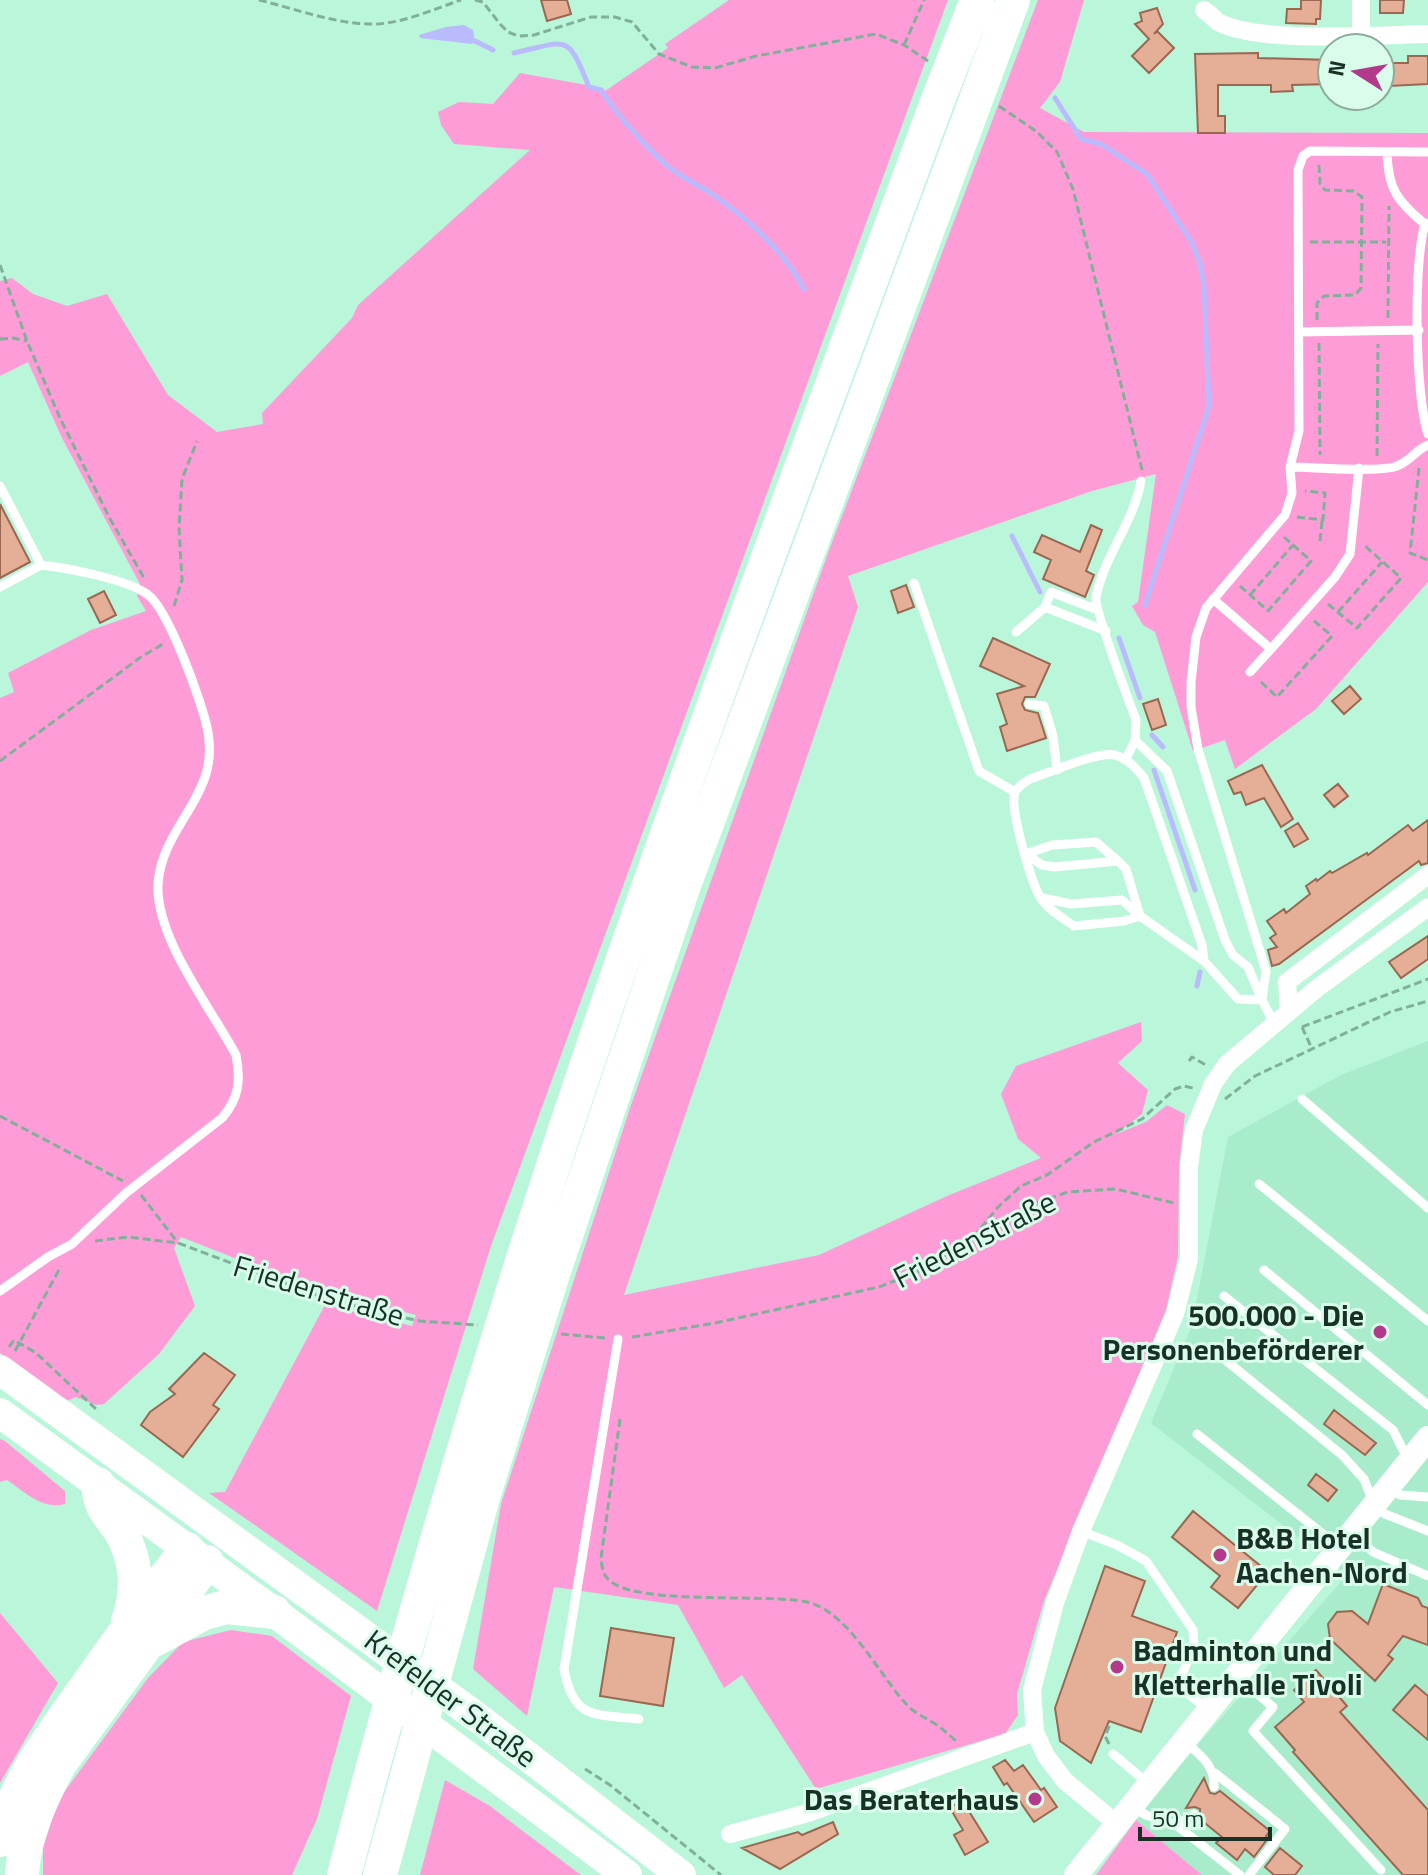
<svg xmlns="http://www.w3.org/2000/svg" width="1428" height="1875" font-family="'Titillium Web',sans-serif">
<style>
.built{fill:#a8eccc}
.green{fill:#fe9cd7}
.water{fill:#babbfd}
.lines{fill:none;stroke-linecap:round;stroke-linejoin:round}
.stream{stroke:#babbfd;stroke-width:5}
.building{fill:#e5ae97;stroke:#9a6752;stroke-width:2}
.path{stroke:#80b099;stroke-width:3;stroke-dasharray:8 4;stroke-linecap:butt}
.service{stroke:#fff;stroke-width:9}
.minor{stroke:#fff;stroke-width:18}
.tertiary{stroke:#fff;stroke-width:24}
.primary{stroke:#fff;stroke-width:30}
.motorway{stroke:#fff;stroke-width:34}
.poi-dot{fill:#b3398b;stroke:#dafdeb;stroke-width:3}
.labels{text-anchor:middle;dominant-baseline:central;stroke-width:6;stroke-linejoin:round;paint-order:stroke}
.street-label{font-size:30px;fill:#183025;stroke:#dafdeb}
.poi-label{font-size:30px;font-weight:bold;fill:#183025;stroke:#dafdeb;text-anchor:end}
</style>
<rect width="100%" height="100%" fill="#baf6d9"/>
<!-- built -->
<path class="built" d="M1428,1041V1875H1202L1136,1820L1201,1741L1347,1575L1151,1423L1192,1325L1228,1137L1341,1075Z"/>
<!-- green -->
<path class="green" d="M729,0H948L491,1246L377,1611L209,1493L225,1492L325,1305L412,1326L416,1315L321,1292L181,1237L174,1248L195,1306L159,1354L104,1404L96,1405L76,1397L64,1402L0,1353V698L14,692L8,673L91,630L146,611L137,596L140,584L62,438L28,362L0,376V281L12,278L33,294L67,306L107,294L168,395L217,432L263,424L262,413L352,318L358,305L530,150L454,144L441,125L438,112L459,102L493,104L520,73L603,88L605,91L668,48L665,44Z
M1038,0H1084L1060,82L1040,108L1084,132L1428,133V582L1316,709L1235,769L1225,740L1193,751L1155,632L1143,625L1132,606L1138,602L1156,474L1092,491L848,576L858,607L624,1295L819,1255L947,1196L1041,1158L1018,1139L1001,1094L1016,1066L1141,1022L1142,1041L1118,1063L1148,1090L1142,1114L1116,1134L1146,1122L1167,1105L1185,1114L1179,1166L1178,1256L1166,1310L1044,1601L1017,1694L1018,1715L1005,1734L816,1789L742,1675L724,1688L678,1605L554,1587L527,1716L473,1669L501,1504L630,1108L828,553Z
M0,1439L5,1441L65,1491V1504C42,1510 25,1492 7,1480L0,1482Z
M0,1613L58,1683L0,1783Z
M231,1630L272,1636L351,1696L317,1819L292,1875H43V1847L59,1799L148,1678L183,1642Z
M445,1780L490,1806L581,1875H420Z
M1136,1820L1202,1875H1096Z"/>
<!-- water -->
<path class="water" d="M464,25L473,30L475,41L472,44L420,38L419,35L446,27Z"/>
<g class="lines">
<!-- stream -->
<path class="stream" d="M475,41L493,50
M514,53C568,41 567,32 589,87L601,90C618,116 640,140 662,161C675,174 693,182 709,192C745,216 784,250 804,289
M1055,98L1081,139L1101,144L1147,174L1191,241L1200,263L1204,285L1209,406L1145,605
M1012,536L1040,592
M1119,638L1140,698
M1152,735L1163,747
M1154,770L1195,890
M1197,986L1200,972"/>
</g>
<!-- building -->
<path class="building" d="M541,0H567L571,14L547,21Z
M1301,0H1321L1320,19H1316V24L1286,23L1287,9H1301Z
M1380,0H1404L1403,13H1380Z
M1157,8L1163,24L1154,34L1157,31L1174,48L1149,73L1132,56L1149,39L1135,24L1142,21L1140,13Z
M1258,53V58L1331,60L1332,84L1292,85L1293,91L1271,92V85H1218V116H1225V133H1198L1195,54Z
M1408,56H1428V84L1389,86L1388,63H1408Z
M0,504L30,562L0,578Z
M1091,525L1102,530L1086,571L1094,575L1085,597L1043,579L1051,560L1034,552L1042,535L1080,552Z
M906,585L914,607L898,613L891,591Z
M104,591L116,615L100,623L88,599Z
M993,638L1050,664L1035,697H1025L1022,704L1025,710L1038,713L1046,738L1007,751L1000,727L1007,724L997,694L1024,686L980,666Z
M1350,686L1361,699L1344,714L1332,701Z
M1158,699L1166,725L1152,730L1143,704Z
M1262,765L1293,819L1281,827L1264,798L1246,805L1241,792L1234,794L1228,781Z
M1338,784L1348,796L1334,807L1324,795Z
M1428,820V863L1421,865L1419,861L1279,964L1272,966L1268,950L1277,947L1270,938L1276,934L1267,921L1284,909L1286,913L1310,894L1306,886L1316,879L1317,881L1330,871L1332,873L1367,853L1368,855L1408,825L1413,831Z
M1298,823L1308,839L1294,847L1285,831Z
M1428,936V959L1401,978L1389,962Z
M204,1353L235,1375L213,1405L219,1409L183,1457L141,1425L150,1412L175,1394L169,1389Z
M1334,1410L1376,1443L1365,1455L1324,1424Z
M1316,1474L1337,1490L1328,1501L1308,1485Z
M1193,1511L1268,1572L1238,1608L1211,1587L1220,1576L1172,1537Z
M1105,1566L1145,1581L1132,1616L1177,1632L1141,1732L1109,1721L1091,1763L1060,1741L1055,1708Z
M1383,1584L1418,1598L1422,1606L1428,1608V1645L1403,1636L1388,1655L1393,1659L1375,1681L1330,1639L1328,1624L1337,1612L1352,1611L1368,1624Z
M611,1628L674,1638L663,1706L600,1696Z
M1316,1670L1347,1706L1340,1712L1428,1810V1875H1403L1293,1752L1295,1750L1275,1727L1304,1702L1294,1690Z
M1415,1685L1428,1696V1740L1393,1710Z
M1005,1760L1014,1771L1023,1765L1041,1790L1044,1788L1057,1807L1034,1822L1007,1783L1004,1785L993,1767Z
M1204,1778L1210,1793L1215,1794L1220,1791L1270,1831L1266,1836L1268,1838L1254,1857L1245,1849L1237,1860L1216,1843L1222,1837L1200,1819V1809L1195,1807L1186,1808Z
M962,1800L988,1842L965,1855L954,1835L963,1830L950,1808Z
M833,1822L838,1834L780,1869L742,1848L798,1832L802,1835Z
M1280,1848L1302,1866L1295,1875H1274L1265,1867Z"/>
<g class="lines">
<!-- path -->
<path class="path" d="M259,0C296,9 338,25 376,24C404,23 434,9 461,0
M475,0L483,2L500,24L508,32L518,36L534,35L591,17H615L632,22L659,54L692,67L715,68L756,56L876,34L904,45L928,61
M904,45L924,0
M999,106L1036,131L1057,152L1073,189L1142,470
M1310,242H1386
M0,265L27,341L60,418L109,517L144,578
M1388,318L1389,206
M1317,320V303L1324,296L1355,295L1361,288L1362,197L1353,191L1325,190L1320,184L1319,165
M0,339L13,338L27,341
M1319,343L1320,455
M1377,456L1378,344
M1419,468L1410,553L1428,560
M1297,517L1323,520L1325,493L1305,491
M1320,541L1322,521
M1240,586L1268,611L1311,561L1284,537
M1250,595L1293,545
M1328,604L1357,628L1401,578L1365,546
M174,606L182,580L179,528L182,479L197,441
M1338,612L1382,562
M1261,682L1277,697L1332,636L1313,620
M0,761L141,657L163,644
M1302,1027L1428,979
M1302,1027L1312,1049
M1189,1061L1192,1057L1206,1065
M1225,1099L1255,1076L1390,1012L1428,1001
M0,1116L123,1181
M141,1195L178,1243
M981,1228L998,1207L1021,1186L1047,1175L1094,1142L1142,1119L1175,1089L1184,1086L1193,1088
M95,1241L128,1237L178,1243L319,1296L377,1312L420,1321L478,1325
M561,1334L605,1338
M632,1337L715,1323L879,1287L927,1268L979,1231L1041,1201L1068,1192L1116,1189L1174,1203
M9,1347L14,1340L36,1353L96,1409
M15,1351L61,1266
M620,1419L601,1558C602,1566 602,1574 609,1580C635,1606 765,1593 807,1602C848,1611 879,1675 907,1705C913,1712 924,1717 932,1722C941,1727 948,1734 956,1741
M1109,1744L1105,1736L1111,1722
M585,1769L610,1785L721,1875"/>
<!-- service -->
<path class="service" d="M1387,152C1388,189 1397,201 1425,224
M1428,223L1425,224C1413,263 1415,395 1428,434
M1299,332L1419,330
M1290,467C1312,467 1381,473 1397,466C1410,461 1416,450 1428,445
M0,486L41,565C67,568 126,579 147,594C168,608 203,704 208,732C210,745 210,761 206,774C194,813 160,841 158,885C156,939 211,1008 236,1055C241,1081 239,1098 222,1118L126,1193L72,1244L48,1257L0,1291
M914,583L979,771L1015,792
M0,587L41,565
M1213,599L1271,649L1335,577L1350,554L1359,468
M1045,607L1051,592L1098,610
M1016,632L1045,607L1106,631
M1250,672L1271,649
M1029,704L1044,706L1053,736L1057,770
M1135,740L1167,771L1225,940L1233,955L1248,967L1262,1000L1238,999L1204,961L1202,945L1144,778C1136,768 1128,759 1115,755C1097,751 1049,773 1030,779C1025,782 1018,786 1015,792C1009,808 1031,881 1040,897C1047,909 1063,918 1074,926L1124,921L1140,916L1204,961
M1126,759L1135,740L1136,720C1129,701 1094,609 1096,597C1104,556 1134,522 1141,481
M1026,854L1042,865L1054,867L1118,861L1126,869L1140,916L1122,900L1071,904L1043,898
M1026,854L1052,845L1096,842L1118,861
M1274,1023L1262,1000L1266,971L1198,749L1191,707V682L1196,637L1206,608L1285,515L1292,493L1290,467L1299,431L1298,170L1303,156L1310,151L1428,152
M1302,1099L1428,1208
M1259,1184L1428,1321
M1264,1270L1428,1405
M1224,1296L1393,1430L1403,1450L1409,1456
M618,1339L564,1669C573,1720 595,1714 639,1719
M1223,1358L1342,1455L1364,1479L1369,1492L1376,1498
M1197,1434L1338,1546
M1389,1487L1400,1495L1428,1497
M1374,1506L1385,1514L1428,1531
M1081,1531L1117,1545L1146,1561L1193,1630L1194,1647L1177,1685L1206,1708
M1352,1533L1373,1552L1428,1576
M1239,1678L1273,1707L1253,1731L1381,1870
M1185,1742C1201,1755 1215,1766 1214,1787
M1113,1754L1149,1784
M1215,1773L1285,1829L1249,1875
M1134,1808L1146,1815L1176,1825L1194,1814
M1176,1825L1240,1875"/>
<!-- minor -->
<path class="minor" d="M1204,10C1209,13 1214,19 1218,22C1260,44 1378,35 1428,34
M1361,35V0
M1289,1011L1287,982L1428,875
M1117,1824L1065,1781L1046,1756L1035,1732L1032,1690L1055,1603L1081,1531L1175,1314L1189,1259V1167L1194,1130L1213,1084L1227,1064L1316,989L1428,907
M730,1834L808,1813L1035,1732"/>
<!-- tertiary -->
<path class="tertiary" d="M1076,1875L1428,1438"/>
<!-- primary -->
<path class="primary" d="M0,1370L478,1718L681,1875
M0,1413L274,1612L627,1875"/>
<!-- motorway -->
<path class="motorway" d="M98,1484C101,1510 105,1509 119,1529C137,1557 139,1591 128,1621
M154,1640L204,1613L226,1607L274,1612
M0,1840C16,1781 51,1736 86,1687C119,1640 152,1594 187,1549
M22,1875C24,1835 41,1799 59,1765L207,1562
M344,1875C433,1536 536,1201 654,871C745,614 842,360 936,105L977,0
M380,1875L484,1494L554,1271L683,888L1013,0"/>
</g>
<!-- markers -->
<g class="poi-dot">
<circle cx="1380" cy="1332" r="8"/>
<circle cx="1220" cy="1555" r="8"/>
<circle cx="1117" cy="1667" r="8"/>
<circle cx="1035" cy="1799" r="8"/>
</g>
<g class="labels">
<!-- street labels -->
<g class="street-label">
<text transform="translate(974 1239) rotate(-27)">Friedenstraße</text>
<text transform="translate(319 1290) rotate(17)">Friedenstraße</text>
<text transform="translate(451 1698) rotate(37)">Krefelder Straße</text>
</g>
<!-- poi labels -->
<g class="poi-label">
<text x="1364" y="1315">500.000 - Die<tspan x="1364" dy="34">Personenbeförderer</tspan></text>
<text x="1236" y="1538" text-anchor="start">B&amp;B Hotel<tspan x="1236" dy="34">Aachen-Nord</tspan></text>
<text x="1133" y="1650" text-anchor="start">Badminton und<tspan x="1133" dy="34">Kletterhalle Tivoli</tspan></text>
<text x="1019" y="1799">Das Beraterhaus</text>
</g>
</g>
<!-- north arrow -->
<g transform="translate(1356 72) rotate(281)"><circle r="38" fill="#dafdeb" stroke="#8cab9c" stroke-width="2"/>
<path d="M0-6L14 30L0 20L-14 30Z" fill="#b3398b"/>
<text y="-12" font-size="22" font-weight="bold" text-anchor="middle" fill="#183025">N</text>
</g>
<!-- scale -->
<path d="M1140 1827v12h130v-12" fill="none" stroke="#183025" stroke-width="4"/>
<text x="1152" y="1827" font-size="24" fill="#183025" stroke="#dafdeb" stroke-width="6" paint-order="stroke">50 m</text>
</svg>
